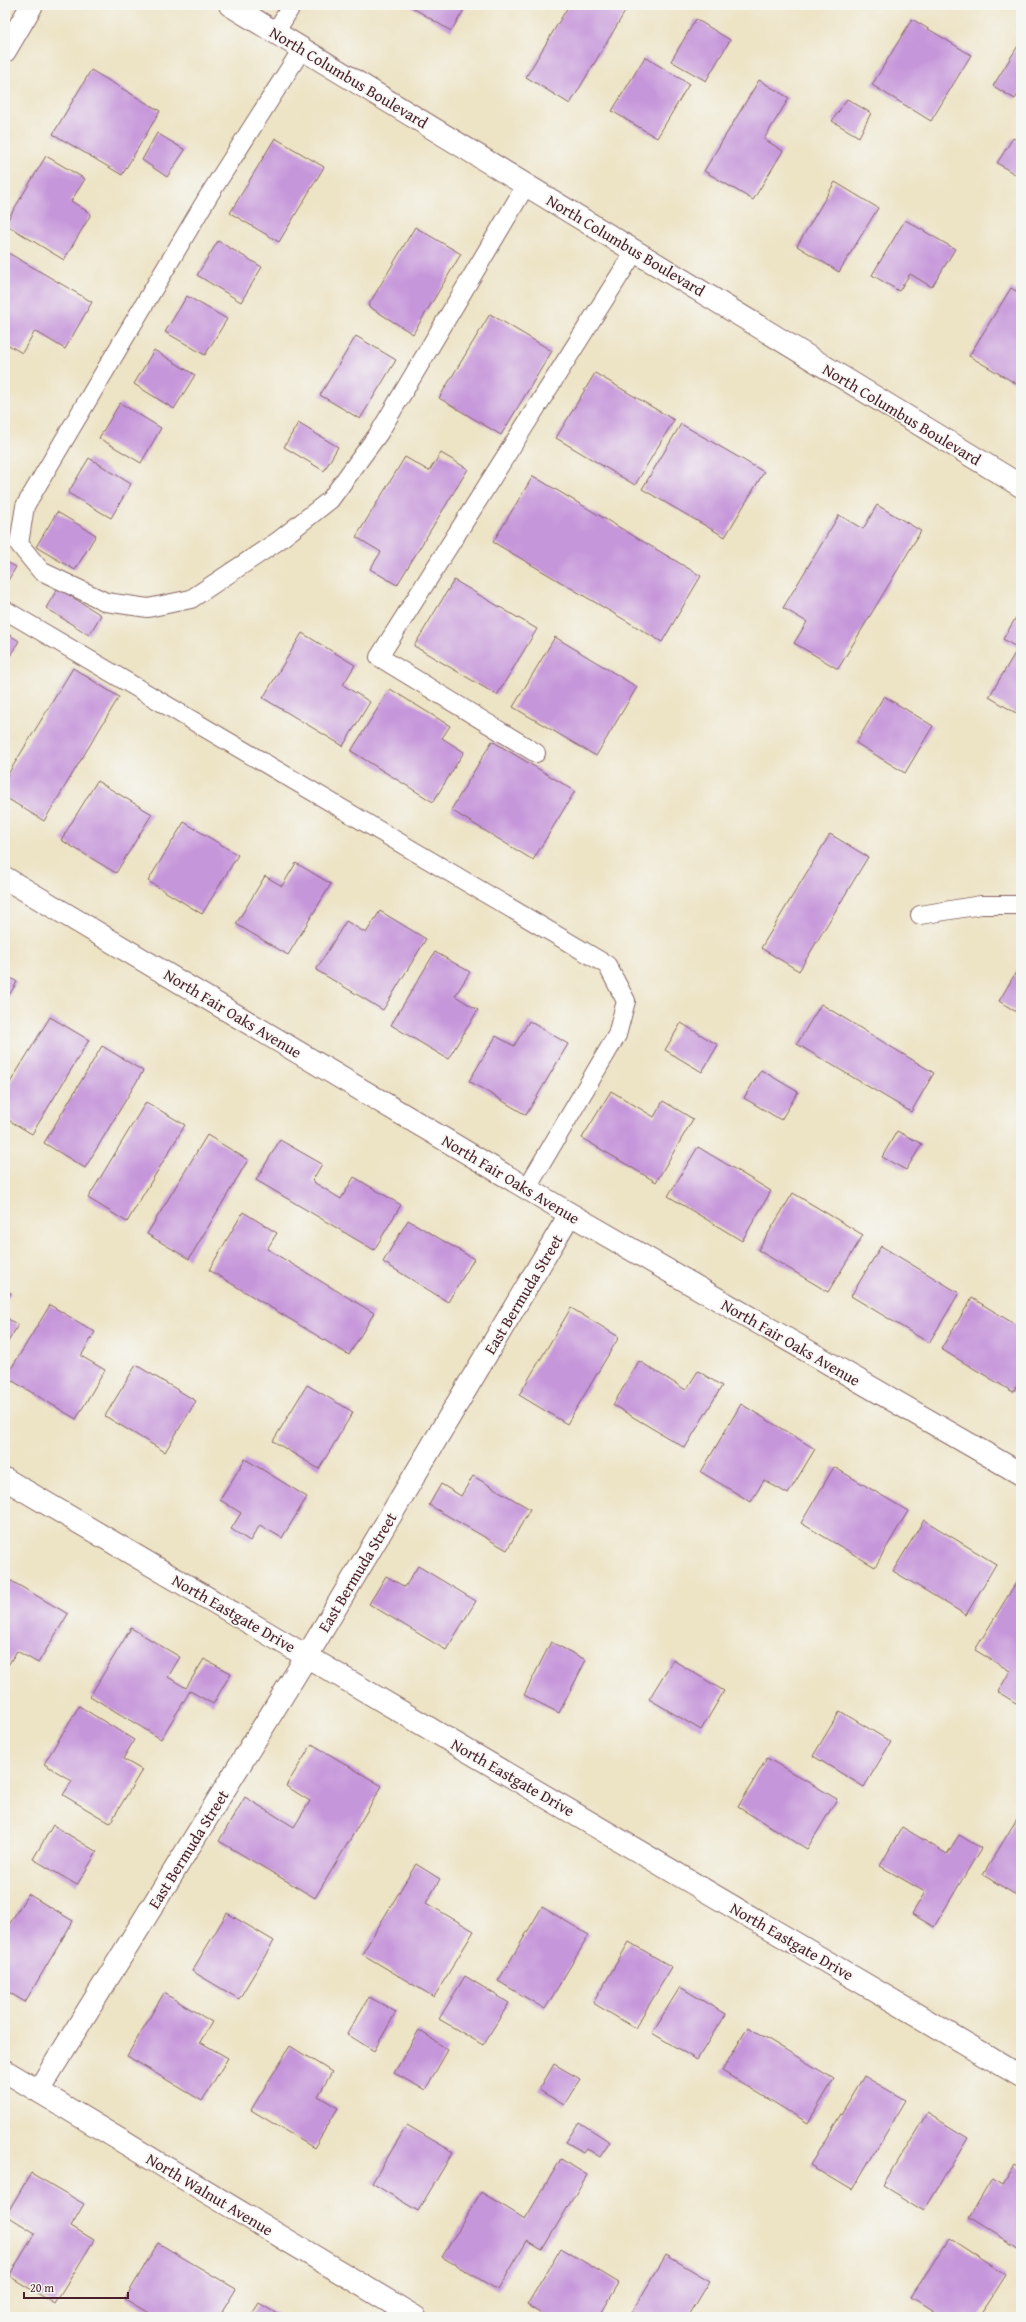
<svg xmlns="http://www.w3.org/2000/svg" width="1026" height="2322" font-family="'Gentium Book Plus',serif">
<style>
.building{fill:#c696da}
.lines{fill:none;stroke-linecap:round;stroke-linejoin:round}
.service-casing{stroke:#836461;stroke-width:20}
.minor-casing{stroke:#836461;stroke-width:24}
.tertiary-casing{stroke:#836461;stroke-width:24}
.service{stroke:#fff;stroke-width:18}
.minor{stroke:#fff;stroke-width:22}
.tertiary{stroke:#fff;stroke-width:22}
.labels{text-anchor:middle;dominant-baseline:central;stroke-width:3.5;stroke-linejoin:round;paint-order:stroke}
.street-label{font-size:16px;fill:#4a1f2b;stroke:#f6f6f2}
</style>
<rect width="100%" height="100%" fill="#f6f6f2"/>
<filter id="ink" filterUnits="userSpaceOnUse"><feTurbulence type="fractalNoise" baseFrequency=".025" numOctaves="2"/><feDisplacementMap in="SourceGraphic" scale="8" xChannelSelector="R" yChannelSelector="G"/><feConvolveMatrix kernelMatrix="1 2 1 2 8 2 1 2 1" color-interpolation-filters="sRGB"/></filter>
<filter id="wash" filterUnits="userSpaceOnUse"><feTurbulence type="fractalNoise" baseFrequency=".012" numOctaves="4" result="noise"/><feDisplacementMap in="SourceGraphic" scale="16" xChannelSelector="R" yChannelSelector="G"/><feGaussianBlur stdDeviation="0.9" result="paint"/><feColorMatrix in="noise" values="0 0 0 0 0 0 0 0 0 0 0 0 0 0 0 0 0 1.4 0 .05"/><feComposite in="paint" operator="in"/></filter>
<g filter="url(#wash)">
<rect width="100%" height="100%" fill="#ede3c5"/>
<g id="blocks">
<!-- building -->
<path class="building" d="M408,5H467L451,31Z
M569,5H629L570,104L526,77Z
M696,19L730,40L706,81L671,61Z
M912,19L971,55L931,121L872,85Z
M1021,41V89L1015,99L993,86Z
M645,57L689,84L657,138L612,111Z
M91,70L160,111L122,175L53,134Z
M759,80L789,98L764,139L783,151L753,200L704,171Z
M847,99L871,113L859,137L832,121Z
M157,133L185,150L167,177L142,160Z
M275,138L324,167L279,242L230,213Z
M1013,138L1021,143V178L997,163Z
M46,156L85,179L71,201L91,214L64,260L5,224Z
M835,182L878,208L839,272L797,246Z
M905,220L955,249L932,287L910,274L899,291L872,275Z
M415,227L461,254L413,334L368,306Z
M218,241L262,267L241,302L197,275Z
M5,251L92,302L65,349L35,331L22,353L5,343Z
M1011,288L1021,294L1020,386L969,356Z
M187,296L227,319L205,355L165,332Z
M490,314L552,351L501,435L439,398Z
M356,336L396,360L360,419L320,395Z
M154,350L195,375L174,409L134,384Z
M595,373L674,420L635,485L556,438Z
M120,403L161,428L141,463L99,438Z
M298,423L338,447L324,471L284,447Z
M681,424L764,472L725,537L642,489Z
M441,453L468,469L397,585L370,569L381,552L356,537L405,457L429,471Z
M89,458L131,484L111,518L68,493Z
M533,476L701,576L662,642L493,542Z
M877,505L921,531L838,669L794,643L807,622L783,608L839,515L863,529Z
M57,512L96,535L75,570L36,547Z
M5,561L16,567L7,582L5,581Z
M454,580L537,629L497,695L414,646Z
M58,588L101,615L89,635L46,608Z
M1021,609V716L989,697L1018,648L1003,639Z
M5,632L19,641L5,664Z
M302,633L355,665L343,685L370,702L343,746L263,698Z
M555,637L637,687L596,756L513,707Z
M73,668L119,697L44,821L5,797V779Z
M390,689L450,726L442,738L464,752L433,802L351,751Z
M884,696L933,726L905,773L856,743Z
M492,741L575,791L533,860L451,810Z
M97,781L152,814L116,873L61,840Z
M184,822L238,855L202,914L148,881Z
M830,834L868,857L799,971L761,948Z
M296,863L331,884L288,955L236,924L265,876L282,886Z
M380,911L426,939L383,1010L316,970L346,921L366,933Z
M435,952L470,972L455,996L478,1010L448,1059L391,1025Z
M1021,964V1015L999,1001Z
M5,974L17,982L5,1002Z
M821,1004L934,1073L911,1112L797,1044Z
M50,1017L89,1040L32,1134L5,1118V1091Z
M529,1021L568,1044L526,1115L469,1081L496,1036L514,1046Z
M681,1023L718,1045L702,1072L665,1050Z
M102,1046L143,1071L85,1168L44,1143Z
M761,1070L798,1092L781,1120L744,1098Z
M611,1091L654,1117L663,1101L693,1119L656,1182L582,1138Z
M146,1102L185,1125L127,1222L88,1198Z
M897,1131L922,1144L906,1170L882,1157Z
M207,1135L248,1160L189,1259L147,1234Z
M280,1140L322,1164L312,1181L341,1199L354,1177L401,1205L374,1250L256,1180Z
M698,1147L771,1191L742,1241L668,1196Z
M793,1193L863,1235L828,1292L758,1250Z
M243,1212L277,1233L267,1249L374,1313L349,1355L209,1270Z
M408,1220L474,1259L448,1302L383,1262Z
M881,1246L959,1293L929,1343L851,1296Z
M5,1289L11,1293L5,1303Z
M972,1298L1021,1328V1379L1013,1392L941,1349Z
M50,1305L95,1332L81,1356L105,1370L76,1419L6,1377Z
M571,1308L619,1337L567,1424L519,1395Z
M5,1317L18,1325L5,1347Z
M639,1361L686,1390L698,1371L722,1386L685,1448L613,1405Z
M136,1365L196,1401L165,1452L105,1416Z
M307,1385L353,1412L319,1469L273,1441Z
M741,1404L815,1449L788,1494L764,1480L751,1502L701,1472Z
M245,1459L307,1497L282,1538L260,1525L250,1541L231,1529L241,1513L220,1500Z
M834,1467L908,1511L875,1567L801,1523Z
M473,1476L530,1509L507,1550L429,1505L441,1484L461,1496Z
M924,1520L996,1564L966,1615L893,1571Z
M418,1566L476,1601L446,1650L369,1604L386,1576L405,1587Z
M8,1579L68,1614L38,1663L17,1651L5,1670V1584Z
M1017,1581L1021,1583V1706L998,1692L1010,1671L975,1650Z
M131,1628L180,1657L168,1677L186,1688L204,1659L231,1673L213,1704L190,1691L161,1739L90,1696Z
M551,1642L586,1660L559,1713L524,1695Z
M673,1660L724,1691L701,1730L649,1699Z
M79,1706L134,1740L123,1759L142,1770L110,1823L63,1795L72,1781L44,1764Z
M840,1711L891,1742L864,1787L813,1756Z
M312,1744L382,1786L315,1898L219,1841L245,1797L294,1827L310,1801L286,1786Z
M767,1758L837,1799L807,1849L738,1807Z
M1021,1812V1898L983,1875Z
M53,1825L97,1852L77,1885L33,1859Z
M902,1827L947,1854L959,1835L981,1848L934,1927L912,1914L925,1892L880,1866Z
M416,1864L440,1879L426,1903L474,1931L434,1997L362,1954Z
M28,1894L73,1921L25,2002L5,1990V1931Z
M542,1907L589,1935L545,2009L498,1981Z
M227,1913L274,1941L239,1999L192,1971Z
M629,1942L672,1967L635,2028L593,2003Z
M465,1976L509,2003L483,2045L439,2019Z
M680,1987L725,2014L697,2060L652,2033Z
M164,1993L212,2022L200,2042L228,2058L202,2101L127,2056Z
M369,1997L396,2012L374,2051L347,2034Z
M748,2027L834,2079L808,2123L722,2071Z
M419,2030L448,2050L425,2090L394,2073Z
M290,2046L332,2072L318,2096L338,2108L314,2148L251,2110Z
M554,2064L580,2079L564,2105L539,2090Z
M864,2076L905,2100L852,2190L810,2165Z
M927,2113L968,2138L924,2211L883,2186Z
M579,2122L610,2142L600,2157L586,2148L583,2152L566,2142Z
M407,2125L453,2152L418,2211L372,2183Z
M561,2159L587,2175L542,2250L527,2241L498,2290L442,2257L481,2192L525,2219Z
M1015,2165L1021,2169V2250L969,2218L992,2179L1002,2185Z
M31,2173L84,2204L71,2226L94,2240L55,2304L9,2276L35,2233L6,2215Z
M949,2238L1006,2275L979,2317H943L911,2297Z
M158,2243L236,2289L219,2317H155L125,2299Z
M561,2248L619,2283L599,2317H546L527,2305Z
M666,2255L710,2281L688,2317H629Z
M259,2303L282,2317H250Z"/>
</g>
</g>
<g filter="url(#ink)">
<use href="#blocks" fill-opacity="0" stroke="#836461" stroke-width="1"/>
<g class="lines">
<!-- service casing -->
<g class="service-casing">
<path id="service" d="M275,33L292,5
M302,49L209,195L25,506L19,544L41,571L106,602L148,608L191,599L278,541L330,500L379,433L526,185
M5,610L607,965L626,1001L617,1035L527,1188
M536,753L379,657L635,251
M920,915L981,905H1021"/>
</g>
<!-- minor casing -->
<g class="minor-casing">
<path id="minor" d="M5,878L570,1214L1021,1474
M5,1479L1021,2076
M5,2071L415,2317
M38,2091L307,1656L570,1214"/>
</g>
<!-- tertiary casing -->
<g class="tertiary-casing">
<path id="tertiary" d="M230,5L1021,486
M5,51L32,5"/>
</g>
<!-- service -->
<use href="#service" class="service"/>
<!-- minor -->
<use href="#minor" class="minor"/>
<!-- tertiary -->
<use href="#tertiary" class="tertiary"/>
</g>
</g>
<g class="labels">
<!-- street labels -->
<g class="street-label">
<text transform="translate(349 77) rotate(31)">North Columbus Boulevard</text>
<text transform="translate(626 245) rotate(31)">North Columbus Boulevard</text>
<text transform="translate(902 414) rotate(31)">North Columbus Boulevard</text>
<text transform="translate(233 1013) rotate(31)">North Fair Oaks Avenue</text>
<text transform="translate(511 1179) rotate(31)">North Fair Oaks Avenue</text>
<text transform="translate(523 1294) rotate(-59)">East Bermuda Street</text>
<text transform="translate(791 1342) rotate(30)">North Fair Oaks Avenue</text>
<text transform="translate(357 1572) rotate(-59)">East Bermuda Street</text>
<text transform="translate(234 1613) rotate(30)">North Eastgate Drive</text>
<text transform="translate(513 1777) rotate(30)">North Eastgate Drive</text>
<text transform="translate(188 1849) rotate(-58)">East Bermuda Street</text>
<text transform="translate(792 1941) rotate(30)">North Eastgate Drive</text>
<text transform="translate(210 2194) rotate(31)">North Walnut Avenue</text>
</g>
</g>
<!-- margin -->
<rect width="1026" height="2322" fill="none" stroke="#f6f6f2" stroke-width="20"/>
<!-- scale -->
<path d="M24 2292v6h104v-6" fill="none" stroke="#4a1f2b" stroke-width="2"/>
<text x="30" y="2292" font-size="12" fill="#4a1f2b" stroke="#f6f6f2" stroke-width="3" paint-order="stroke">20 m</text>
</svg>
